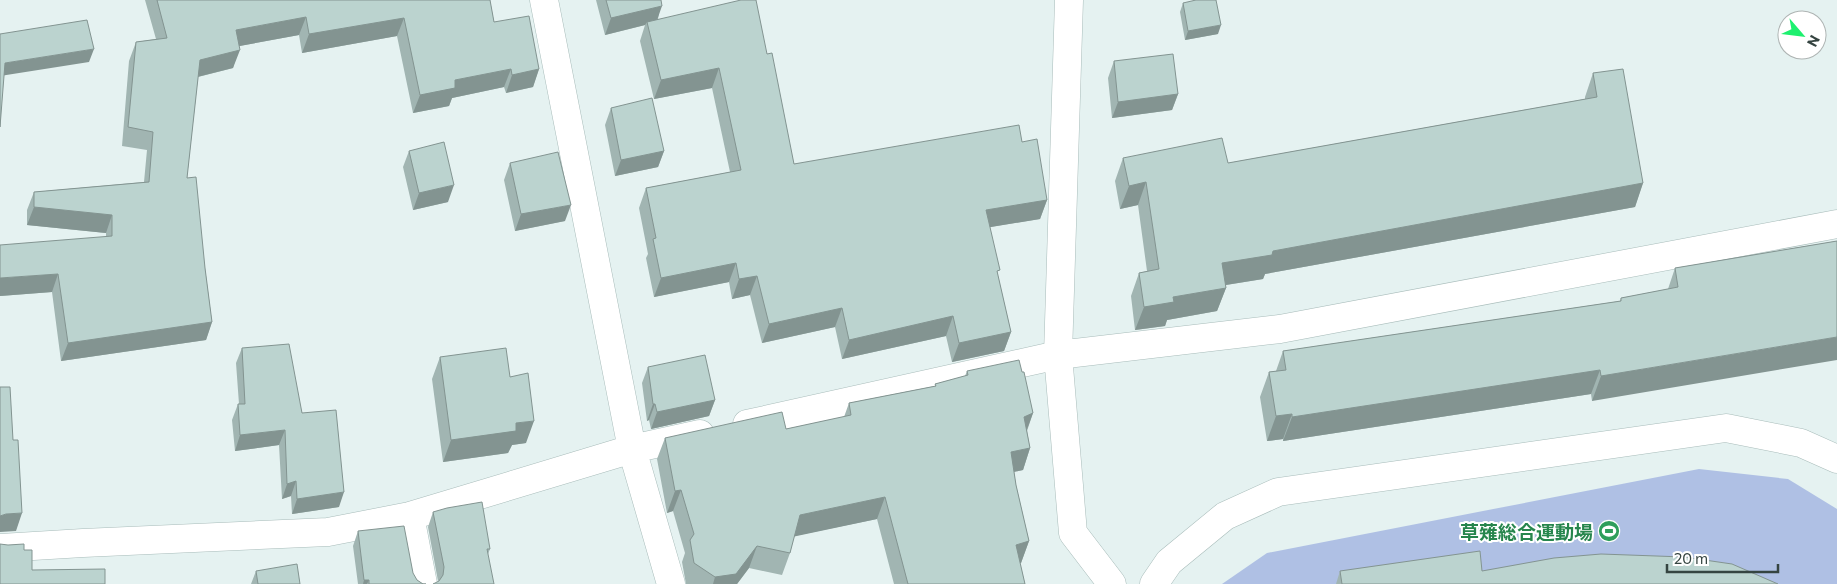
<svg xmlns="http://www.w3.org/2000/svg" width="1837" height="584" font-family="Commissioner,'Noto Sans JP',sans-serif">
<style>
.green{fill:#afc0e4}
.lines{fill:none;stroke-linecap:round;stroke-linejoin:round}
.minor-casing{stroke:#a8bcba;stroke-width:29}
.minor{stroke:#fff;stroke-width:28}
.wall{fill:#a1b5b2}
.shaded-wall{fill:#839491}
.building{fill:#bbd3cf;stroke:#839491}
.labels{text-anchor:middle;dominant-baseline:central;stroke-width:4;stroke-linejoin:round;paint-order:stroke}
.leisure-label{font-size:19px;font-weight:bold;fill:#27864d;stroke:#fff;text-anchor:end}
</style>
<rect width="100%" height="100%" fill="#e5f2f1"/>
<!-- green -->
<path class="green" d="M1699,469L1788,479L1837,509V584H1222L1267,553Z"/>
<g class="lines">
<!-- minor casing -->
<g class="minor-casing">
<path id="minor" d="M544,0L632,449L671,584
M1069,0L1058,355L1073,533L1112,584
M747,424L1058,355L1280,329L1837,224
M410,516L423,584
M0,548L83,543L328,532L410,516L632,449L700,434
M1154,584L1169,562L1225,516L1278,492L1726,428L1801,443L1837,459"/>
</g>
<!-- minor -->
<use href="#minor" class="minor"/>
</g>
<!-- wall -->
<path class="wall" d="M145,0H490L494,22L539,69L533,87L506,93L504,87L452,98L449,106L413,113L397,36L302,53L299,35L239,46L233,68L198,77L187,178L205,268L212,322L206,340L61,361L52,292L0,296L106,237V233L27,225V210L34,192L144,182L147,150L122,146L129,61L136,42L156,39Z
M596,0H661L658,19L767,54L794,164L1022,142L1047,200L1040,219L990,227L998,276L1011,332L1004,351L952,362L946,336L842,359L835,327L762,343L750,295L732,299L729,282L654,297L646,258L648,254L639,208L646,188L730,172L712,88L654,99L640,41L645,25L605,35Z
M1183,3L1218,34L1185,40L1180,12Z
M1114,61L1178,94L1172,110L1112,118L1108,78Z
M1593,73L1643,183L1635,207L1265,274L1263,279L1226,285V288L1217,311L1167,320L1165,326L1135,330L1131,296L1139,273L1147,271L1138,205L1120,209L1115,181L1123,158L1228,163L1585,99V97Z
M611,108L664,151L658,167L615,176L605,125Z
M409,151L448,202L413,210L403,167Z
M510,163L565,221L515,231L504,180Z
M1837,241L1592,401L1591,394L1283,441V439L1267,441L1260,397L1269,372L1276,371L1283,351L1620,301L1621,298L1668,289L1675,268Z
M242,348L302,413L339,507L292,514L291,496L282,499L279,445L235,451L232,420L238,404H239L236,363Z
M440,357L510,377L526,443L512,445L508,453L443,462L432,379Z
M648,367L715,400L709,416L651,429L649,420L647,421L642,383Z
M967,371L1022,372L1033,413L1027,431L1030,448L1023,470L1014,472L1016,485L1029,541L1021,563H1020L1025,584H894L877,519L794,536L790,553L782,575L749,568L737,584H686L682,562L685,553L673,511L667,513L657,459L665,438L786,429L844,417L849,403L935,386V384L965,376Z
M433,512L490,549L488,554L438,581L428,527Z
M358,531L417,580L423,584H426H358L353,546Z
M256,571L300,584H251Z
M1340,571H1482L1778,584H1336Z"/>
<!-- shaded-wall -->
<path class="shaded-wall" d="M662,6L656,23L647,22L645,25L605,35L611,18Z
M306,17L299,35L229,48L236,30Z
M404,18L397,36L302,53L309,34Z
M1221,25L1218,34L1185,40L1188,31Z
M94,49L89,62L0,76L5,63Z
M240,50L233,68L193,78L200,60Z
M719,68L712,88L654,99L661,80Z
M511,69L504,87L452,98L449,106L413,113L420,95L455,80Z
M539,69L533,87L506,93L512,75Z
M1178,94L1172,110L1112,118L1118,102Z
M664,151L658,167L615,176L621,160Z
M1146,182L1138,205L1120,209L1129,186Z
M1643,183L1635,207L1265,274L1263,279L1213,287L1222,263L1273,251Z
M454,185L448,202L413,210L419,193Z
M1047,200L1040,219L979,229L986,210Z
M571,205L565,221L515,231L521,214Z
M34,207L112,215L106,233L27,225Z
M736,263L729,282L654,297L661,278Z
M58,274L52,292L0,296V278Z
M757,276L750,295L732,299L739,279Z
M1226,288L1217,311L1167,320L1165,326L1135,330L1144,307L1173,297Z
M842,308L835,327L762,343L769,324Z
M953,316L946,336L842,359L849,340Z
M212,322L206,340L61,361L68,343Z
M1011,332L1004,351L952,362L959,343Z
M1837,337V360L1592,401L1601,376Z
M1600,370L1591,394L1283,441L1292,417Z
M715,400L709,416L651,429L657,412Z
M653,404H655L649,420L647,421Z
M1033,413L1025,435L1024,417Z
M1292,414L1283,439L1267,441L1276,416Z
M534,421L526,443L512,445L508,453L443,462L451,440L516,423Z
M285,430L279,445L235,451L240,435Z
M1030,448L1023,470L1003,474L1011,452Z
M296,481L291,496L282,499L287,484Z
M681,490L673,511L667,513L675,491Z
M344,492L339,507L292,514L297,499Z
M885,497L877,519L792,537L800,515Z
M22,513L16,531L0,532V516L6,514Z
M1029,541L1021,563L1008,566L1016,545Z
M757,546L749,568L737,584H713L715,577Z
M364,580H369L367,584H363Z"/>
<!-- building -->
<path class="building" d="M157,0H490L494,22L529,16L539,69L512,75L511,69L455,80V88L420,95L404,18L309,34L306,17L236,30L240,50L200,60L187,178L196,177L205,268L212,322L68,343L58,274L0,278V245L112,236V215L34,207V192L149,182L153,132L128,127L136,42L167,38Z
M606,0H661L662,6L611,18Z
M741,0H756L767,54L772,53L794,164L1019,125L1022,142L1037,139L1047,200L986,210L1000,270L997,271L1011,332L959,343L953,316L849,340L842,308L769,324L757,276L739,279L736,263L661,278L653,239L656,238L646,188L741,170L719,68L661,80L647,22Z
M1196,0H1216L1221,25L1188,31L1183,3Z
M87,20L94,49L5,63L0,127V34Z
M1173,54L1178,94L1118,102L1114,61Z
M1623,69L1643,183L1273,251L1272,255L1222,263L1226,288L1173,297L1174,302L1144,307L1139,273L1159,269L1146,182L1129,186L1123,158L1222,138L1228,163L1597,97L1593,73Z
M652,98L664,151L621,160L611,108Z
M444,142L454,185L419,193L409,151Z
M558,152L571,205L521,214L510,163Z
M1837,241V337L1601,376L1600,370L1292,417V414L1276,416L1269,372L1286,370L1283,351L1621,301V298L1678,287L1675,268Z
M289,344L302,413L336,410L344,492L297,499L296,481L287,484L285,430L240,435L238,404H245L242,348Z
M506,348L510,377L528,373L534,421L516,423V431L451,440L440,357Z
M705,355L715,400L657,412L655,404H653L648,367Z
M1019,360L1022,372H1024L1033,413L1024,417L1030,448L1011,452L1016,485L1029,541L1016,545L1025,584H908L885,497L800,515L790,553L757,546L736,574L715,577L694,563L690,540L694,534L681,490L675,491L665,438L782,412L786,429L851,415L849,403L936,386L935,384L968,375L967,371Z
M0,387H10L13,440H18L22,513L6,514L0,516Z
M482,502L490,549H487L494,584H433L439,581L443,575L444,567L433,512L447,508Z
M404,526L413,573L417,580L423,584H426H369V580H364L358,531Z
M0,544L8,545L24,544V550H32V570L105,569V584H0Z
M1480,551L1482,571L1554,558L1601,554L1684,557L1732,564L1778,584H1342L1340,571Z
M297,564L300,584H258L256,571Z"/>
<!-- icons -->
<defs>
<g id="stadium-disc" transform="scale(1.125)"><circle r="9.5" fill="#2e9e5b" stroke="#fff"/><path d="M0-5a6.5 5 0 1 0 0 10a6.5 5 0 1 0 0-10ZM-3.5-1.8h7v3.6h-7Z" fill="#fff"/></g>
</defs>
<g fill-rule="evenodd">
<use href="#stadium-disc" x="1609" y="531"/>
</g>
<g class="labels">
<!-- leisure labels -->
<g class="leisure-label">
<text x="1593" y="531">草薙総合運動場</text>
</g>
</g>
<!-- north arrow -->
<g transform="translate(1802 35) rotate(118)"><circle r="24" fill="#ffffff" stroke="#aeb4b3"/>
<path d="M0-4L9 19L0 12L-9 19Z" fill="#1ef06f"/>
<text y="-8" font-size="14" font-weight="bold" text-anchor="middle" fill="#354441">N</text>
</g>
<!-- scale -->
<path d="M1667 564v8h111v-8" fill="none" stroke="#354441" stroke-width="2.5"/>
<text x="1674" y="564" font-size="15" fill="#354441" stroke="#ffffff" stroke-width="4" paint-order="stroke">20 m</text>
</svg>
